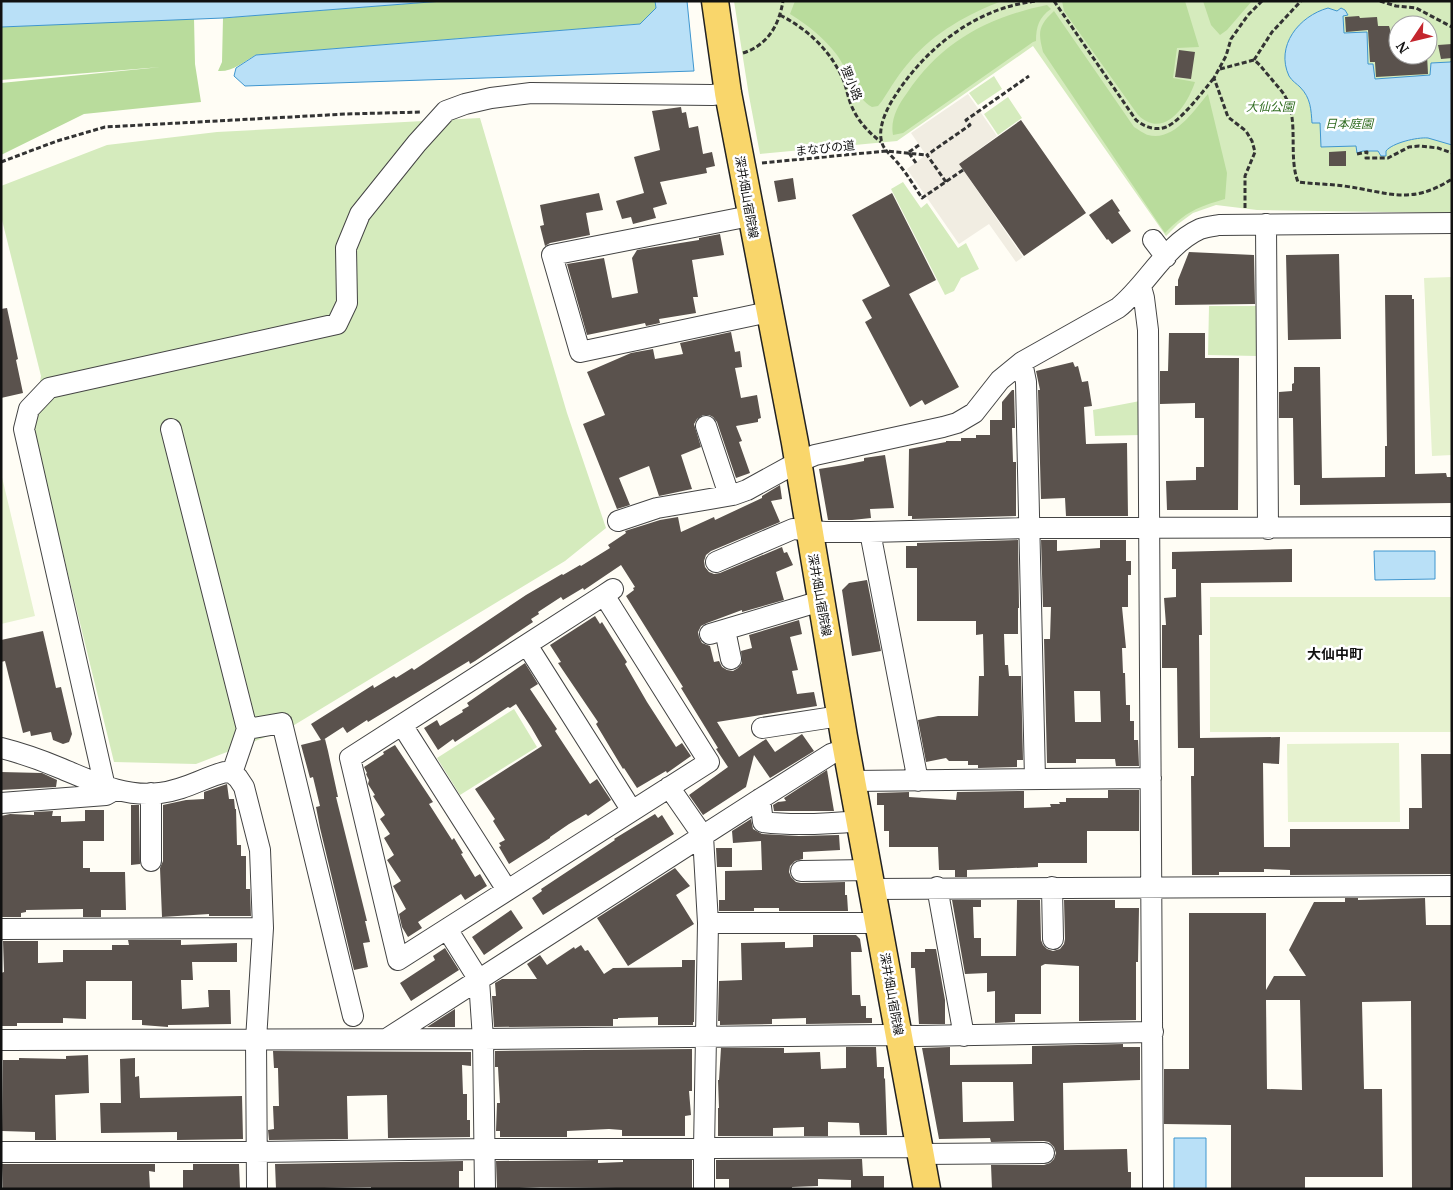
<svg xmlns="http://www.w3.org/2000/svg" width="1453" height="1190" font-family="'PT Serif','Noto Sans JP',serif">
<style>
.green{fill:#d5ebbd;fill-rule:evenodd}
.forest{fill:#b9dc9c}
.pitch{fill:#e6f2cf}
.plaza{fill:#f1ede2}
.water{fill:#b9e0f7;stroke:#3f96cf}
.building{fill:#5a524d;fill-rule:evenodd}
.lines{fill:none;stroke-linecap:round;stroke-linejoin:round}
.minor-casing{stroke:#444;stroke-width:22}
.major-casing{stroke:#222;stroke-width:29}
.path{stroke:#333;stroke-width:3;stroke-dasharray:5 2.5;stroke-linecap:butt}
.minor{stroke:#fff;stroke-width:20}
.major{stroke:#f9d66b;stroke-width:26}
.labels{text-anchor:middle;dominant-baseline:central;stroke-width:5;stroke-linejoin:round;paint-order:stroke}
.street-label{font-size:12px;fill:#111;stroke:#fff}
.park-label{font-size:12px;font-style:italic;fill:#2f6b1f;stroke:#fff}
.neighbourhood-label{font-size:14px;font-weight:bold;fill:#111;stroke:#fff}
</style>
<rect width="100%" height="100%" fill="#fffdf5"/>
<!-- green -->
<path class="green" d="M734,1H1452V213L1257,210L1216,205L1193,213L1178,224L1166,236L1033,46L897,141L760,154L749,96ZM1398,25H1428V55H1398Z
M994,76L1002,89L978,105L969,93Z
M1008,97L1022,118L998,135L984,114Z
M480,118L567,413L606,528L565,561L291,727L196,764L114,762L33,431L41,376L1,216V186L107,145L217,132Z
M903,182L921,208L927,203L958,248L966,243L979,269L961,278L954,291L945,295L891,189Z
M1209,306H1258L1257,356L1208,355Z
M1140,401L1141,435L1095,436L1093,410Z
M514,709L537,747L460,795L437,758Z"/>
<!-- forest -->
<path class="forest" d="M443,1H655L656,8L640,24L256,55C243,62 233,72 218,71L222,62L223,18Z
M795,1H1002C968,14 935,32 911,60C900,72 891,87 882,101L878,106L872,107C856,99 848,70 837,55C824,38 808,25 790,14Z
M1062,1H1185L1199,47L1177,48L1173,78L1195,82C1187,106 1164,140 1138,115L1064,11Z
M1203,1H1252L1227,30L1220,35L1211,25Z
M1047,5L1051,9C1039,17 1036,27 1036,41L1033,42L903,133L893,135C890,120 898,105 907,93C941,42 988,17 1047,5Z
M1054,11L1134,127C1138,129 1144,134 1148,135C1174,142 1194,110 1208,94L1227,173L1225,199C1197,207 1186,212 1165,233L1043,52C1038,32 1038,26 1054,11Z
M194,18L195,64L201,102L84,114L1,155V83L161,67L1,80V27Z"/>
<!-- pitch -->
<path class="pitch" d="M1452,277V455L1432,456L1424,278Z
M1,473L35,616L1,624Z
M1210,597H1452V732H1210Z
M1399,743L1400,822H1288L1287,744Z"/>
<!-- plaza -->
<path class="plaza" d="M968,94L997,136L959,164L1023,257L1016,262L989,224L959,244L907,169L926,155L911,133Z"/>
<!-- water -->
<path class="water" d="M1,1H443L223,18L1,27Z
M655,1H687L694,71L245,86L234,76L236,68L256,55L640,24L656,8Z
M1328,8L1337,11L1341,8L1345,10L1348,15L1343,16L1344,33L1367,32L1368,64H1373L1375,79L1430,75L1431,63L1450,62L1452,61V145C1444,143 1436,140 1428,138C1417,137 1392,143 1386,151V156H1381L1378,151H1363L1357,153L1356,146L1321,147L1320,123H1312C1311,110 1311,98 1300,87C1297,84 1292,81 1289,76C1275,46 1299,16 1328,8Z
M1374,551H1435V579L1375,580Z
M1174,1138H1206V1189H1174Z"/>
<!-- building -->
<path class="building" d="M1359,16L1360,18L1377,17L1378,26H1389L1393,39H1398V55H1427L1428,74L1376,77L1375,62H1370L1368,30L1346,32L1345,17Z
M1452,44V58L1441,59L1438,45Z
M1179,50L1195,52L1191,79L1175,77Z
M681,107L682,113L686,112L689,128L698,126L703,154L712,152L715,166L706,168L707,173L660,182L667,204L653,208L656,218L633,224L631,217L622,219L616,201L644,193L634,157L660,150L652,111Z
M1021,120L1086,213L1024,256L959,164Z
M1346,151V166H1329V152Z
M793,178L796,199L778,202L774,181Z
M599,193L603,210L586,213L590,235L550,243L545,246L540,226L544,225L540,205Z
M892,193L936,280L909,294L959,387L925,405L922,400L910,407L865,322L872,318L862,300L890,286L852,215Z
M1112,199L1120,211L1118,212L1131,231L1112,244L1108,239L1107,240L1089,215Z
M720,234L724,255L692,260L698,297H693L696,313L659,319L660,323L646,326L645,323L587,335L567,264L604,258L612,298L638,293L632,258L637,250L699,240V238Z
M1189,252L1254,255L1255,304L1175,305V286H1178V280Z
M1339,254L1341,339L1288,340L1286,255Z
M1385,295H1412V299H1414L1415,474L1446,473L1447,477H1452V503L1300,505V485H1294L1293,418H1279V392L1292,391V384L1294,383V367H1320L1322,478L1385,477V446H1387Z
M7,308L18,359L16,360L23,393L1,398V309Z
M731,332L735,352L740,351L742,367L735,368L741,398L757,395L761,418L758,419V422L736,426L742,441L739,442L750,473L736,478L717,422L713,417L709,415H703L697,419L694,424L701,447L681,455L692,489L659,496L649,466L619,478L630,505L617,509L583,424L605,415L587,372L631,353L653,349L655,359L683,354L680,343Z
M1169,333H1205V358H1239L1238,510H1167L1166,481L1196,480V467H1204V418H1195V403L1160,404V371H1168Z
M1073,362L1075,367L1078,366L1082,382L1088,381L1092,406L1084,407L1086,444L1127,443L1128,516H1066L1065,498L1041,499L1038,390H1040L1036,371Z
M1012,390H1014L1015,428H1012L1013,462H1016V516L912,519V516H908L909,449L946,442V441H961V438H976V435H990V420H1002V402Z
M885,455L894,508L870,509L871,518L852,520H828L819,469L844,465L864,461V458Z
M780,485L782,499L771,501L780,522L711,551L706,555L704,561L705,567L709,572L714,574L720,573L782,547L784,553L787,552L793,565L776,572L784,600L742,612V610L707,623L701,626L698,632L699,637L702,643L710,646L714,662L719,661L722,667L727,670L733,671L738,668L742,663L741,651L752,648L749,635L799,620L802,634L790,637L798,670L792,671L797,694L814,692L817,706L717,722L739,757L766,739L775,752L802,734L814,751L770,778L754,755L746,787L703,815L689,795L728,767L716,749L718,748L681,688L683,687L626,596L634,590L633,588L635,587L621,565L584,590L583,588L563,600L561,597L538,612L539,614L531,619L533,622L475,661L470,664L469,661L368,722L367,720L347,733L343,727L323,740L325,739L328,751L338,797H336L367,921H365L370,942L363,943L368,967L354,970L320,828L316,807L320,806L313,777L310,778L301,745L321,740L311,724L373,685L374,688L394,676L396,678L412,668L414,670L526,595L562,574L563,575L580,565L581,566L610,548L608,545L626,533L625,531L660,520L678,517L681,532L714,517L715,520L762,498V496Z
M1018,540L1019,608H1018V634H1004L1005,665H1008L1009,676H1021L1023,760H1017V767L978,768V765H968V761H949L946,758L926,762L918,720L938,716H978L979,676H984L983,634L976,635V621H917V568H906V546H917V543Z
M1041,540H1057V551L1100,548V540H1126V561H1131V575H1128V607H1122L1126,648H1122L1123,673H1125L1126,705H1130V721H1134V740H1138L1139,766H1116L1115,759H1076V763H1047L1044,639H1050L1051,607H1043ZM1074,691H1100L1101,722H1075Z
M1292,549V582L1201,583L1202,635H1199L1200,738L1280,737L1279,764L1263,763L1264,847H1290V829H1409V808H1422L1421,754H1452V874L1290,875V870L1264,869V872H1219V875H1192L1191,776H1194V748H1178L1177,668H1162V625H1166L1164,598L1176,597V569H1172V552Z
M867,580L881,651L852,656L842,590L849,583Z
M595,616L600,624L602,622L627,662L625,664L647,702L676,747L682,743L691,756L667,773L666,771L637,788L624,768L623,769L596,724L598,722L558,663L561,662L550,645Z
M43,631L56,688L61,687L72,734L69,742L63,744L53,740L51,732L31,736L30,731L23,733L5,661L1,662V640Z
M525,663L538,684L530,689L557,729L555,731L590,784L597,779L611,800L588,816L586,814L569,824L550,837V838L509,864L499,847L501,846L499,843L505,840L493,821L495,819L475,789L542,746L531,727L516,704L510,708L508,707L455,742L453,739L438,750L424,728L437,720L440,726L463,712L462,710L469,706L467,703Z
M395,745L433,802L429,804L452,840L454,838L463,853L461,854L475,877L480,874L487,886L465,900L461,894L418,922L422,928L408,937L402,927L399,914L406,909L393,886L401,881L387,860L394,855L384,838L390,834L380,819L385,815L373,796L375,795L368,784L369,780L366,774L367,773L364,767L384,754L383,752Z
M827,770L834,811H774L773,805L778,802L786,801L784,798Z
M1,772L42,773L57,780L56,787L1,790Z
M227,784L229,799H234L235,809H236L237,845H241V856H246V889H250L251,916H209V914L162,917L160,868L163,861V805L186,800L204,799V792Z
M1108,790H1139V831H1087V863H1038V867L967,870V877H955V870H939L938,847H889V831H884V805H877V793L909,792V797L956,800L957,792L1024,791V808L1051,807L1050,804H1060L1059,802H1066V798H1108Z
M131,805H139L140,864L131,865Z
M85,810H104V841H83V868H90V872H125L126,910H101V917H83V909L26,910V912L21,913V917H1V816L10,814L34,815V812L53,811L52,816H61V822L85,821Z
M655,814L658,818L662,815L674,834L543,915L532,898L542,891L541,889L615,840L614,839Z
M751,819L753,829L762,834L799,836L839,835L840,850L803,852V859L795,861L790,866L789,872L791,877L796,882L801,883L845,882V895H847L848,911H779V908H754V911H719V900H725V871L762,870L761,841L733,843L732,831Z
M716,848H732V867H717Z
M675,868L690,886L676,895L694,924L628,966L597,918Z
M1345,898H1358V900L1425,898L1426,925H1452V1189L1412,1188L1411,1001L1362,1002L1364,1089H1382L1383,1177H1305V1189H1231V1125L1164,1124V1069H1189V913H1266V990L1274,976H1306L1289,950L1314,902H1345ZM1266,1000H1300L1302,1090L1267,1089Z
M952,900H981V907H973L974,938H981V956H1016L1017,900H1040L1041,940L1043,945L1047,949L1053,951L1060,949L1064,944L1065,939L1064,900H1115V908H1139L1138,962H1136V1020L1079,1021V966L1045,964L1041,966V1014H1015V1022L995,1023V991L987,992V973L965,974Z
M511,910L523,928L484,955L472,937Z
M813,935H856L860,939L862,952H851L852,995H860L861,1006H866V1018H872V1023L806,1024V1018L772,1019V1024L720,1025V1021H718L719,981L742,980L741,943L785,942V948L813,947Z
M128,940H181V945L237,943V962H192L193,980H181L182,1009L209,1007L208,990H230L231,1024L168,1025V1027L142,1025V1020H132V981H86V1019L63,1018V1023H17V1026H1V973L4,972L3,941H38V963L63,962V950H112V945H129Z
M581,945L585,951L588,950L604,974L613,968L682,967V960H695L694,1022H693V1025H658V1017L618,1018V1019H613V1026L494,1027L492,996H496L495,983L502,979H537L527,964L540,955L547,965L574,947L575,949Z
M445,948L459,970L411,1001L400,983L435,960L433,956Z
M925,949H936L945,1000V1024H919L915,968H911V952H925Z
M455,1009V1027H427Z
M1123,1044V1047H1140V1080L1063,1083L1064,1150L1127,1149L1128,1172H1131V1189H992L991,1165H1044L1050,1163L1054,1159L1056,1153L1054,1147L1049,1142L1044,1141L991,1142L990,1138L939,1139L922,1048L950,1047V1065L1032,1064V1046ZM962,1082H1013L1014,1121L963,1122Z
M846,1047H876L877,1067H884V1079L885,1078L887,1135H860L859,1123L828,1122V1136H804V1127L773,1128V1136H718V1108H719L718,1080H719L721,1048H784V1053L820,1052L821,1069L846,1068Z
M692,1049V1091H689L691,1115L685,1116V1136H622V1130L609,1129L567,1131V1137H500V1131H496L497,1103H500L498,1067H495V1051Z
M273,1051L471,1052V1066L462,1065L463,1094H467V1120H470V1137L388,1138L387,1095L347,1096L348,1139L269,1140L268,1130L274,1129L273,1106H279L278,1068H274Z
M88,1055L89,1093L55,1095L56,1140H35V1132L2,1131L3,1060H19V1058L66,1059V1056Z
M135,1058V1077L139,1076L140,1098L242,1096L243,1139L177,1140V1132L101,1133L100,1103H121L120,1059Z
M862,1159L863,1176H884V1189H851V1180L818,1179V1186L792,1187V1189H729V1179H716V1160Z
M598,1160V1163L623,1162V1160H692V1189L541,1187L497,1189L496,1161Z
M463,1161V1171H459V1189H371V1187L276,1189L275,1164Z
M2,1164H155V1172L149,1171L150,1189H3Z
M193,1164H239L240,1189H183V1170H193Z"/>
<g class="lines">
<!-- minor casing -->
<g class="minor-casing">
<path id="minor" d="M750,216L552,255L580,352L769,312
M1266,224L1268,529
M1153,240L1166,257
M1141,287L1144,298L1148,330L1153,1189
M1022,362L1026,382L1035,779
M706,426L729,495
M171,429L247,729L232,773
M618,521L657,508L733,495L747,490L798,462L815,455L943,427L957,423L974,413L1000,380L1022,362L1118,308C1147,285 1165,245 1200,229C1205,227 1213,226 1219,225L1452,223
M870,532L918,781
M716,562L793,529L825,532H870L1030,528L1452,527
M604,595L709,762L398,960L350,758L604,595L613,589
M725,630L731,659
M710,634L821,601
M527,645L632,811
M402,725L507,890
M762,728L840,716
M247,729L282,723L353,1016
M1,748C21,753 41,760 60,768C92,781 124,798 160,793C186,790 202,778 225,772L232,773L238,778L244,787L260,850L263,928L256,1040L257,1189
M852,781L1151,778
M105,787L24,429L29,409L49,388L337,324L347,303L346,248L360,214L417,143L446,111L465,104L491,98L531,93L712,95L728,93
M669,787L703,836L708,923L704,1149V1189
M760,799L763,822C794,826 828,824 860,821
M1,803L106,795L115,790
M151,861V793
M801,871L869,870
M937,887L964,1036
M1052,887L1053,939
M873,889L1452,886
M708,923H879
M1,929L263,928
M447,929L479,980L483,1039L485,1189
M388,1038L760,799L831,754L846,749
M1,1040L483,1039L884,1035L916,1036L1153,1032
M1,1152H257L485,1149L919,1147
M920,1154L1044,1153"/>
</g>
<!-- major casing -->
<g class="major-casing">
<path id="major" d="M715,1L728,93L795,443L844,737L927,1189"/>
</g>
<!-- path -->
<path class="path" d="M1054,1L1136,120C1145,127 1155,131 1166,127C1181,121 1203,91 1214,78
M1380,1L1396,6L1416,8L1452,27
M780,15C807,29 829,49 842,77C846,85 847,94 850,102C856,119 867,131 881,142
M743,53C768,45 779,25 783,1
M1254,60L1272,32L1301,1
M1220,69L1254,60C1261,65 1264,71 1270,77C1275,84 1282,90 1286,98C1299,121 1288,156 1298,182C1314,184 1329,184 1344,186C1388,192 1410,206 1452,179
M909,152L919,145
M909,153L916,163
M1357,154L1367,152L1366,158H1388L1409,147L1419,146L1438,148L1452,153
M1,162L57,141L105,127L346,114L422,112
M762,163L886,151L927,155
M963,170L922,198C914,186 906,172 896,161C891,155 884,150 882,143C877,128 887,108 895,96C926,47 978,7 1037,1
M946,182L927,155L970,125L966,120L1029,76
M1245,208V176L1255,152L1252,141L1246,131L1228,117L1214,78L1226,56L1231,39L1248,15L1262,1"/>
<!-- minor -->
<use href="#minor" class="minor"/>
<!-- major -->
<use href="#major" class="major"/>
</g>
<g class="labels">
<!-- street labels -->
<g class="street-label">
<text transform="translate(852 83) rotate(68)">狸小路</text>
<text transform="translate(825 148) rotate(-6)">まなびの道</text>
<text transform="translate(747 197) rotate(80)">深井畑山宿院線</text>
<text transform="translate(820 595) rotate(80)">深井畑山宿院線</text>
<text transform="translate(892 994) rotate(80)">深井畑山宿院線</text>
</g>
<!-- park labels -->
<g class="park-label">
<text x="1270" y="106">大仙公園</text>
<text x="1349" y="123">日本庭園</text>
</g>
<!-- neighbourhood labels -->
<g class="neighbourhood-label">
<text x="1335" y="653">大仙中町</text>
</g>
</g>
<!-- border -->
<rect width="1453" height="1190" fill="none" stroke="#111111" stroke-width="5"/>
<!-- north arrow -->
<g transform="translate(1413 40) rotate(235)"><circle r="24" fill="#ffffff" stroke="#a0a0a0"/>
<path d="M0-4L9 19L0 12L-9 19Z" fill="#c4262e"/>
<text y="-8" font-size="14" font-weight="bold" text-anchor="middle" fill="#111111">N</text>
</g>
</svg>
